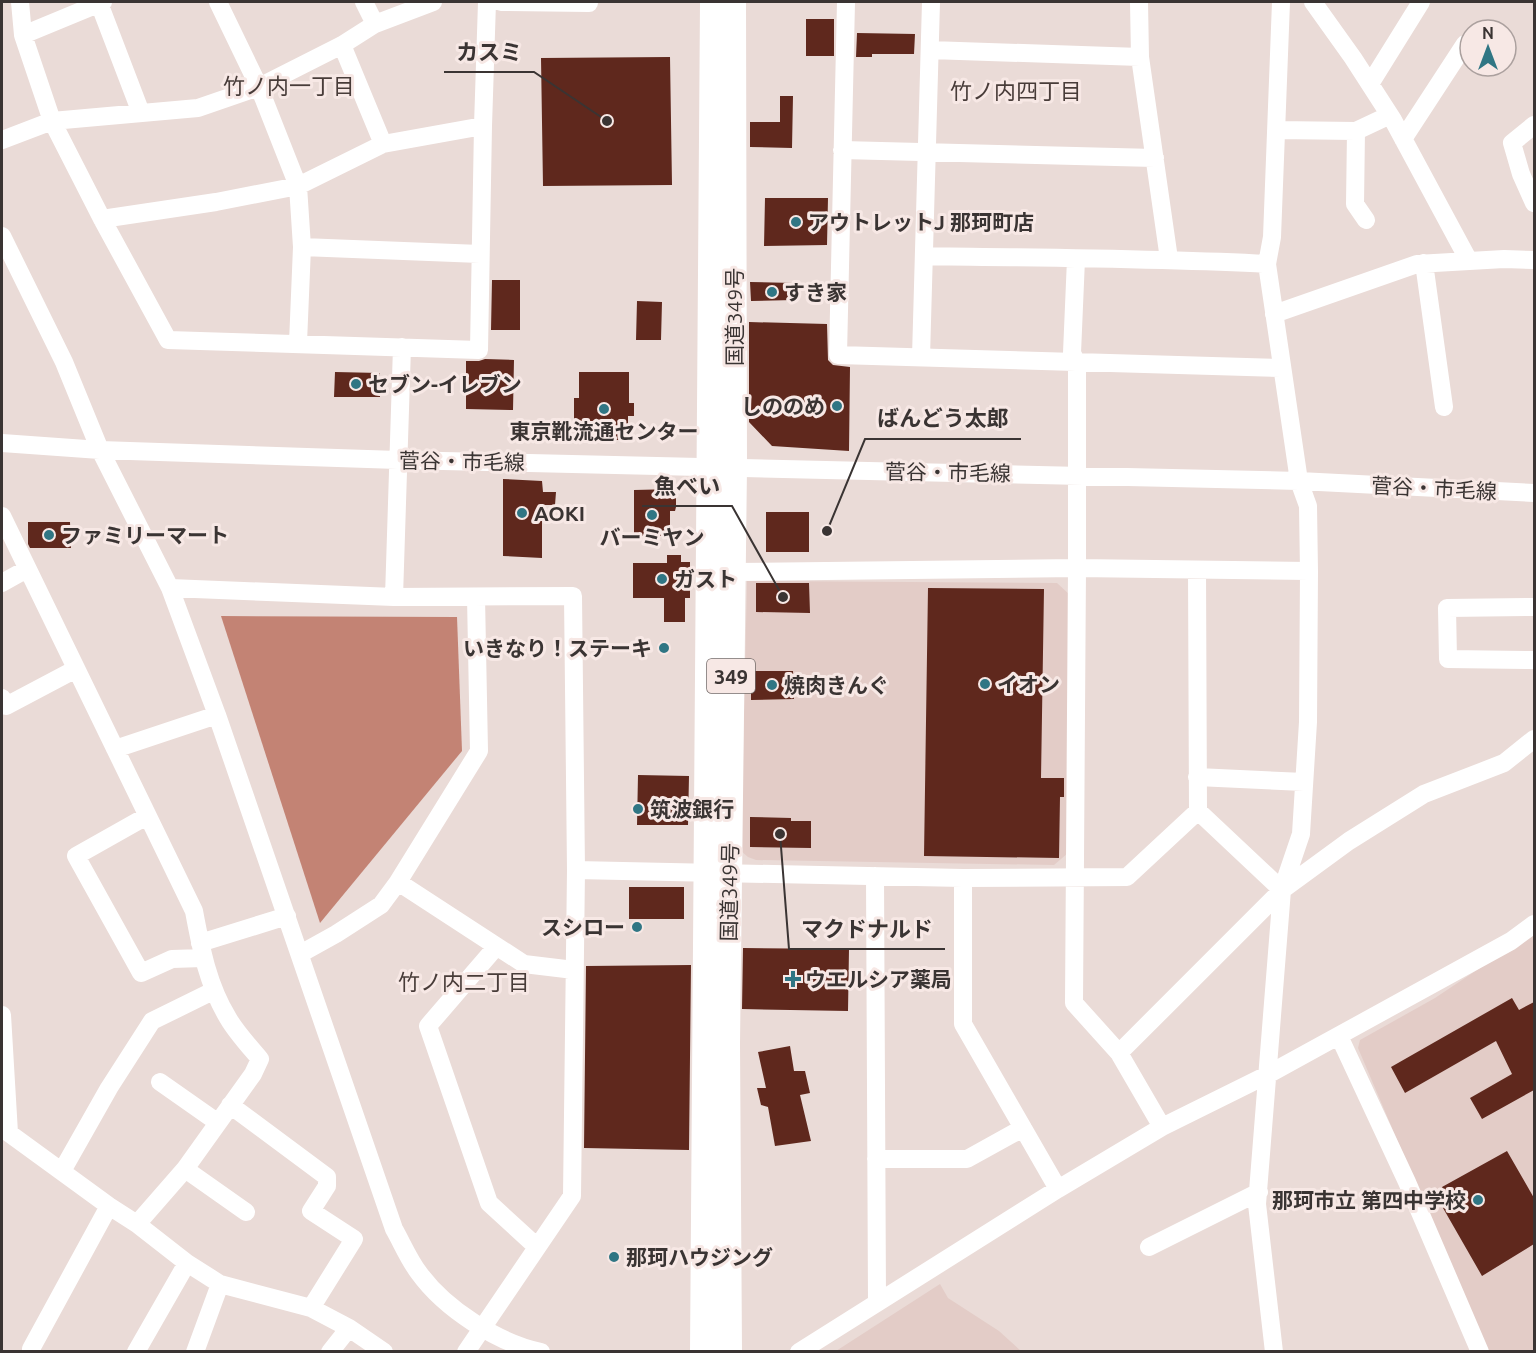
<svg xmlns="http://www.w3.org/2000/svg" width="1536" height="1353" font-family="Ubuntu,'Noto Sans JP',sans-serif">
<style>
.built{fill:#e3ccc7}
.water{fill:#c38374}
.building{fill:#5f281d}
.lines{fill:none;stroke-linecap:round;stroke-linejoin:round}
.minor{stroke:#fff;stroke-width:18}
.highway{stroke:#fff;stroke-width:26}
.poi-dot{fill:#307684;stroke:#f7e8e5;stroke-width:2}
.labels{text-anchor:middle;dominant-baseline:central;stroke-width:6;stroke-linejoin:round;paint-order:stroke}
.shield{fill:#f7e8e5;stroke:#736a68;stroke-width:1.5}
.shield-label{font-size:20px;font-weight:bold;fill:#3a3433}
.poi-label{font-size:21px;font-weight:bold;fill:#3a3433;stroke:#f7e8e5;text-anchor:start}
.street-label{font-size:21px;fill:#3a3433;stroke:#f7e8e5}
.neighbourhood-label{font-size:22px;fill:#483c39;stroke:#f7e8e5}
.leader{fill:none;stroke:#3a3433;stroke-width:2}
.callout-dot{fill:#3a3433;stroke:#f7e8e5;stroke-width:2}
.callout-label{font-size:22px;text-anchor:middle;font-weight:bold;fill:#3a3433;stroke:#f7e8e5;stroke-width:6;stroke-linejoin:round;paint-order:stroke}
</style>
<rect width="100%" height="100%" fill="#eadbd7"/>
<!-- built -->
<path class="built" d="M747,581L1057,583L1070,595L1068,853L1054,865L756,860L748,857L741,851Z
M1534,932V1351H1487L1358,1048L1360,1040L1435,998Z
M940,1284L948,1298L999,1331L1021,1351H836Z"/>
<!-- water -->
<path class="water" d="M221,616L457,617L462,751L320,923Z"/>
<!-- building -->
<path class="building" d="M806,19H834V56H806Z
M857,33L915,34L914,54H872V57H856Z
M670,57L672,185L543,186L541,58Z
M780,96H793L792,148L750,147V122H780Z
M765,198H828L827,245L764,246Z
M492,280H520V330H491Z
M750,282L794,283V300L751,301Z
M637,301L662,302L661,340H636Z
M749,322L827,324L828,360L833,365L850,367L849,451L772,446L749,422Z
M485,359L514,360L513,410L466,409V361H479Z
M335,372L380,373V397H334Z
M579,372H629V403H634V416H628V440H574V398H579Z
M503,479L542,481L543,492H556L555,505H542V558L503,556Z
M676,489V507L675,511H670V536H634V490Z
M766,512H809V552H766Z
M28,522H70L71,548H30L28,544Z
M667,555H681V562H690V598H685V622H664V598H633V563H667Z
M756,583H809L810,613L756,612Z
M928,588L1044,589L1041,778H1064V797H1060L1059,858L924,856Z
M751,671H793L794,699L751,700Z
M638,775L689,776L688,825H637Z
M750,817L791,818V821H811V848L750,847Z
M629,887H684V919H629Z
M743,948L849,949L848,1011L742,1009Z
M691,965L689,1150L584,1148L586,966Z
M1512,998L1519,1010L1534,1002V1090L1482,1119L1470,1098L1512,1074L1496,1041L1405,1093L1391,1067Z
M790,1046L794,1071H805L810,1093L800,1095L811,1141L775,1146L768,1107L761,1105L757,1088H766L758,1052Z
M1507,1151L1534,1198V1244L1482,1276L1443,1208L1452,1204L1442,1187Z"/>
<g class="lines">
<!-- minor -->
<path class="minor" d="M20,2L23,35L52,121L102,219L168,340L479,350L483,126L487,2
M218,2L259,87L298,186L302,247L298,343
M364,2L375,24
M501,2L589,3V2
M846,2L838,355L1281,368
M1139,2L1140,57L1169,259
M1313,2L1353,58L1393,120L1469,261
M99,3L141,113
M23,35L103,2
M342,45L383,144
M930,50L1140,57
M1370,84L1421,2
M1534,125L1512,143L1521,174L1534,203
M1276,130L1356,131L1390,115
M1356,131L1355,204L1366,220
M1403,139L1465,44
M2,140L52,121L198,108L259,87L342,45L375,24L433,2
M842,150L1155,158
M102,219L216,202L298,186L383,144L483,126
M2,236L64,362L100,450L170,588L217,715L394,1229C402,1243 409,1260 419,1273C445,1309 498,1343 541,1352
M302,247L480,254
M924,256C1039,258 1153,258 1267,264
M1076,259L1072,353L1077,363V568L1074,1003L1119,1053L1162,1127
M1424,263L1444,407
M1274,314L1417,264L1504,259L1534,260
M921,357L931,2
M2,443L100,450L398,460L1299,481L1534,493
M2,516L194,911C201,949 208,985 228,1018C236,1032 249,1046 260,1059L253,1074L185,1169L137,1224
M1197,570L1198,811L1282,890
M732,572L1077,568L1309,571
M2,583L27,569
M170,588L394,597L573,596L576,870L572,1196L466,1352
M394,597L402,347
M1534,607L1447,608L1448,659L1534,660
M2,698L6,706L76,669
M115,749L217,715
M1197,777L1304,782
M147,816L76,856L141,973L172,959L203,958
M576,870L963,878L1127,877L1198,811
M875,876L877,1301
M963,878V1024L1058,1189
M398,882L524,964L574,970
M200,943L287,916
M496,947L428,1026L489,1203L537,1247
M300,954L336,934L381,905L398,882L479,751L476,597
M2,1015L9,1133
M1339,1036L1407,1182L1480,1352
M1119,1053L1282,890L1349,841L1424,794L1504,763L1534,739
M160,1082L217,1122
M230,1105L327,1177V1186L311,1211L354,1239L311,1308
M2,1128L109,1206L137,1224L187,1263L220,1284L311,1308L349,1328L384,1352
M876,1159H967L1023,1128
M185,1169L246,1212
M62,1171L109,1088L152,1021L213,991
M1149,1247L1259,1192
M31,1349L109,1206
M136,1352L187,1263
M195,1352L220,1284
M330,1352L349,1328
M799,1352L1058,1189L1162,1127L1267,1075L1511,941L1534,924
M1274,1352L1257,1204L1282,890L1301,834L1308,722L1309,571L1308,506L1299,481L1267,264L1272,237L1281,2"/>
<!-- highway -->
<path class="highway" d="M703,1352L713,2
M729,1352L727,1044L734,467L733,2"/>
</g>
<!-- markers -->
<g class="poi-dot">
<circle cx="796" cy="222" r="6"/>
<circle cx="772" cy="292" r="6"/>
<circle cx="356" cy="384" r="6"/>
<circle cx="837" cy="406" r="6"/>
<circle cx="604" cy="409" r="6"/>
<circle cx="522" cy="513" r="6"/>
<circle cx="652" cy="515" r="6"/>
<circle cx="49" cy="535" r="6"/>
<circle cx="662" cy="579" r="6"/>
<circle cx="664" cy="648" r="6"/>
<circle cx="985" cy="684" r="6"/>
<circle cx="772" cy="685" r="6"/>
<circle cx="638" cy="809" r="6"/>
<circle cx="637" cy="927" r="6"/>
<path d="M790 970h6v6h6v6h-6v6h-6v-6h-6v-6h6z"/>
<circle cx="1478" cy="1200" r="6"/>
<circle cx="614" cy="1257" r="6"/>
</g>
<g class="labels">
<!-- shield labels -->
<rect class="shield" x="707" y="659" width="48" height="34" rx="4.5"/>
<g class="shield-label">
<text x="731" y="676">349</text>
</g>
<!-- poi labels -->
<g class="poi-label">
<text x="808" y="222">アウトレットJ 那珂町店</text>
<text x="784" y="292">すき家</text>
<text x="368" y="384">セブン-イレブン</text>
<text x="825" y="406" text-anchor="end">しののめ</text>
<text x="604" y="431" text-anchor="middle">東京靴流通センター</text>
<text x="534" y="513">AOKI</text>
<text x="61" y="535">ファミリーマート</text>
<text x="652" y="537" text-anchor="middle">バーミヤン</text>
<text x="674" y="579">ガスト</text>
<text x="652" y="648" text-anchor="end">いきなり！ステーキ</text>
<text x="997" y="684">イオン</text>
<text x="784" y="685">焼肉きんぐ</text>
<text x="650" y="809">筑波銀行</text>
<text x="625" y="927" text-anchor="end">スシロー</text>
<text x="805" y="979">ウエルシア薬局</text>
<text x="1466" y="1200" text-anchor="end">那珂市立 第四中学校</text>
<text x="626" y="1257">那珂ハウジング</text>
</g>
<!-- street labels -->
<g class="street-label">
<text transform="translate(734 317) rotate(-90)">国道349号</text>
<text transform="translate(462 461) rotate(1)">菅谷・市毛線</text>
<text transform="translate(948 472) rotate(1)">菅谷・市毛線</text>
<text transform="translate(1434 488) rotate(3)">菅谷・市毛線</text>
<text transform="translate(729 892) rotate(-89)">国道349号</text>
</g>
<!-- neighbourhood labels -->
<g class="neighbourhood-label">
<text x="289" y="85">竹ノ内一丁目</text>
<text x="1016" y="90">竹ノ内四丁目</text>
<text x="464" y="981">竹ノ内二丁目</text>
</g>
</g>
<!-- callouts -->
<path class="leader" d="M607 121L534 72H444M827 531L865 439H1021M783 597L732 506H642M780 834L789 949H945"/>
<g class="callout-dot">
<circle cx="607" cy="121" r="6"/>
<circle cx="827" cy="531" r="6"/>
<circle cx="783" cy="597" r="6"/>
<circle cx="780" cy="834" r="6"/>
</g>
<g class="callout-label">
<text x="489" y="60">カスミ</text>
<text x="943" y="426">ばんどう太郎</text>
<text x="687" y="494">魚べい</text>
<text x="867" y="937">マクドナルド</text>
</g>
<!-- border -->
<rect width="1536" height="1353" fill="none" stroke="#3a3433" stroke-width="6"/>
<!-- north arrow -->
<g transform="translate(1488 48)"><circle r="28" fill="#f7e8e5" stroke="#aba09e" stroke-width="1.5"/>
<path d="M0-4.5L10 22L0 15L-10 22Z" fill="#307684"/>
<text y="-9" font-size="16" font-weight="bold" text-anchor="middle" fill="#3a3433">N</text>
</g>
</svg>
